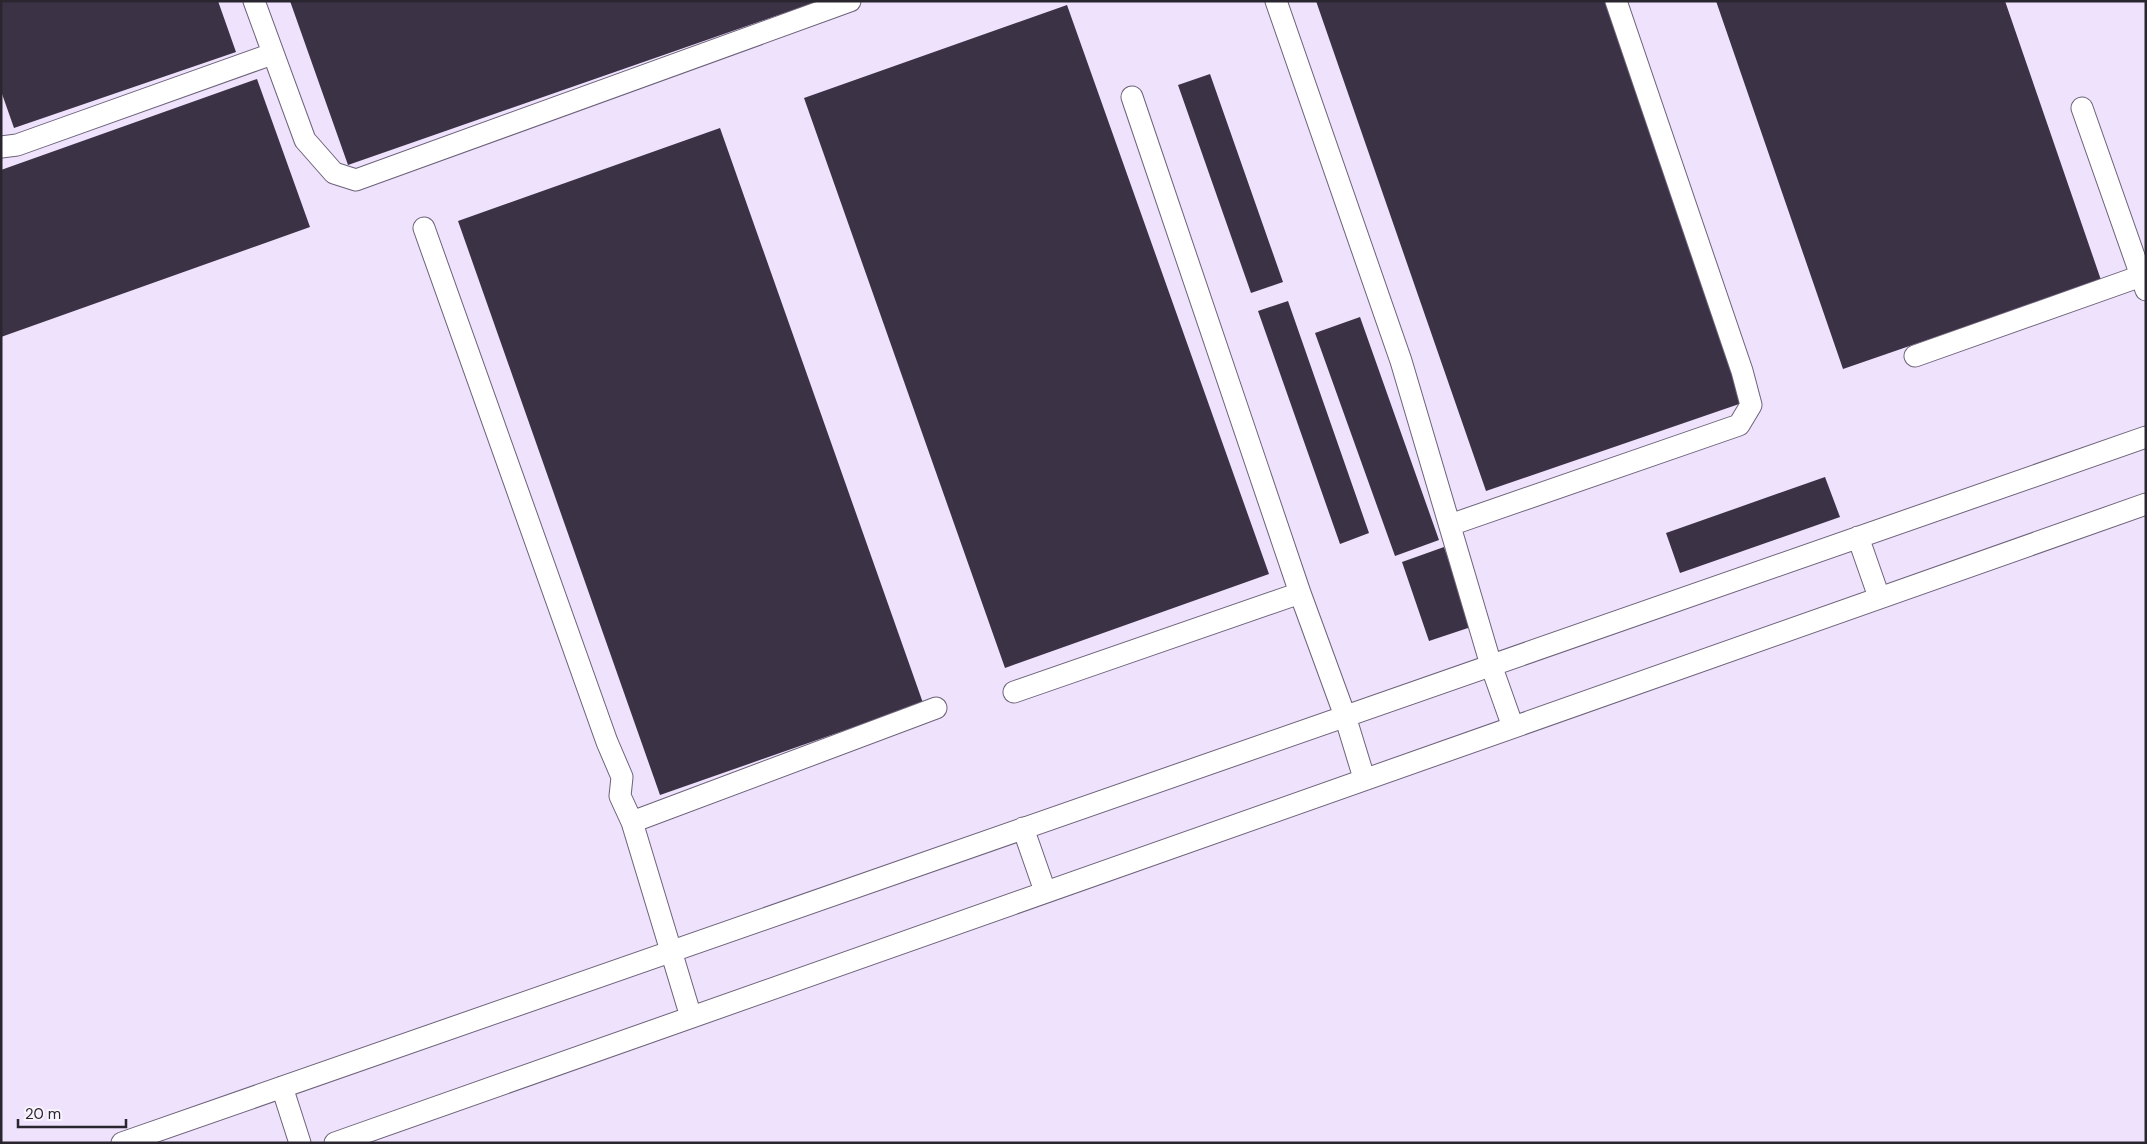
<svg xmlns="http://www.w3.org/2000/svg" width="2147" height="1144" font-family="'DM Sans',sans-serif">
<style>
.building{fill:#3c3246}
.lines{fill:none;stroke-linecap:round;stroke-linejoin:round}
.lane-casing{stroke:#6d6279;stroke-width:23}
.lane{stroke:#fff;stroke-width:21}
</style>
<rect width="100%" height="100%" fill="#eee2fc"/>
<!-- building -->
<path class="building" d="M1,1H218L236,52L14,128L1,91Z
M290,1H816V2L348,165Z
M1316,1H1606L1745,402L1486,491Z
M1716,1H2005L2101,280L1843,369Z
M1067,5L1269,574L1005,668L804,98Z
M1210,74L1283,282L1251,293L1178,85Z
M257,79L310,227L1,337V170Z
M720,128L923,703L660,795L458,221Z
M1288,301L1369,533L1340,544L1258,311Z
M1360,317L1439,540L1395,556L1315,333Z
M1825,477L1840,517L1680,573L1666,533Z
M1444,547L1471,627L1429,641L1402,562Z"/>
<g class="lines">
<!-- lane casing -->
<g class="lane-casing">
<path id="lane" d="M254,1L305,140L334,173L356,180L850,1
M1276,1L1401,361L1491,665L1513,727
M1132,97L1300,593L1345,716L1364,778
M2082,108L2146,290
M1,147L17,145L272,54
M424,228L607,742L622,777L620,796L632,822L691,1017
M1915,356L2141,276
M1450,525L1739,425L1751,405L1742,371L1616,1
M1858,537L1879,597
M1014,692L1300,593
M632,822L936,708
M1023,828L1045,891
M282,1087L300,1143
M122,1143L2146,437
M335,1143L2146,504"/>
</g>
<!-- lane -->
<use href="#lane" class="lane"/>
</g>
<!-- border -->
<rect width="2147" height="1144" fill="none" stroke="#2a262f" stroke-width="5"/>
<!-- scale -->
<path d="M18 1119v8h108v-8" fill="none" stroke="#2a262f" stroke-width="2.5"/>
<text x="25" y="1119" font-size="15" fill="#2a262f" stroke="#f8f3fd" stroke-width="4" paint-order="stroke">20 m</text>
</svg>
